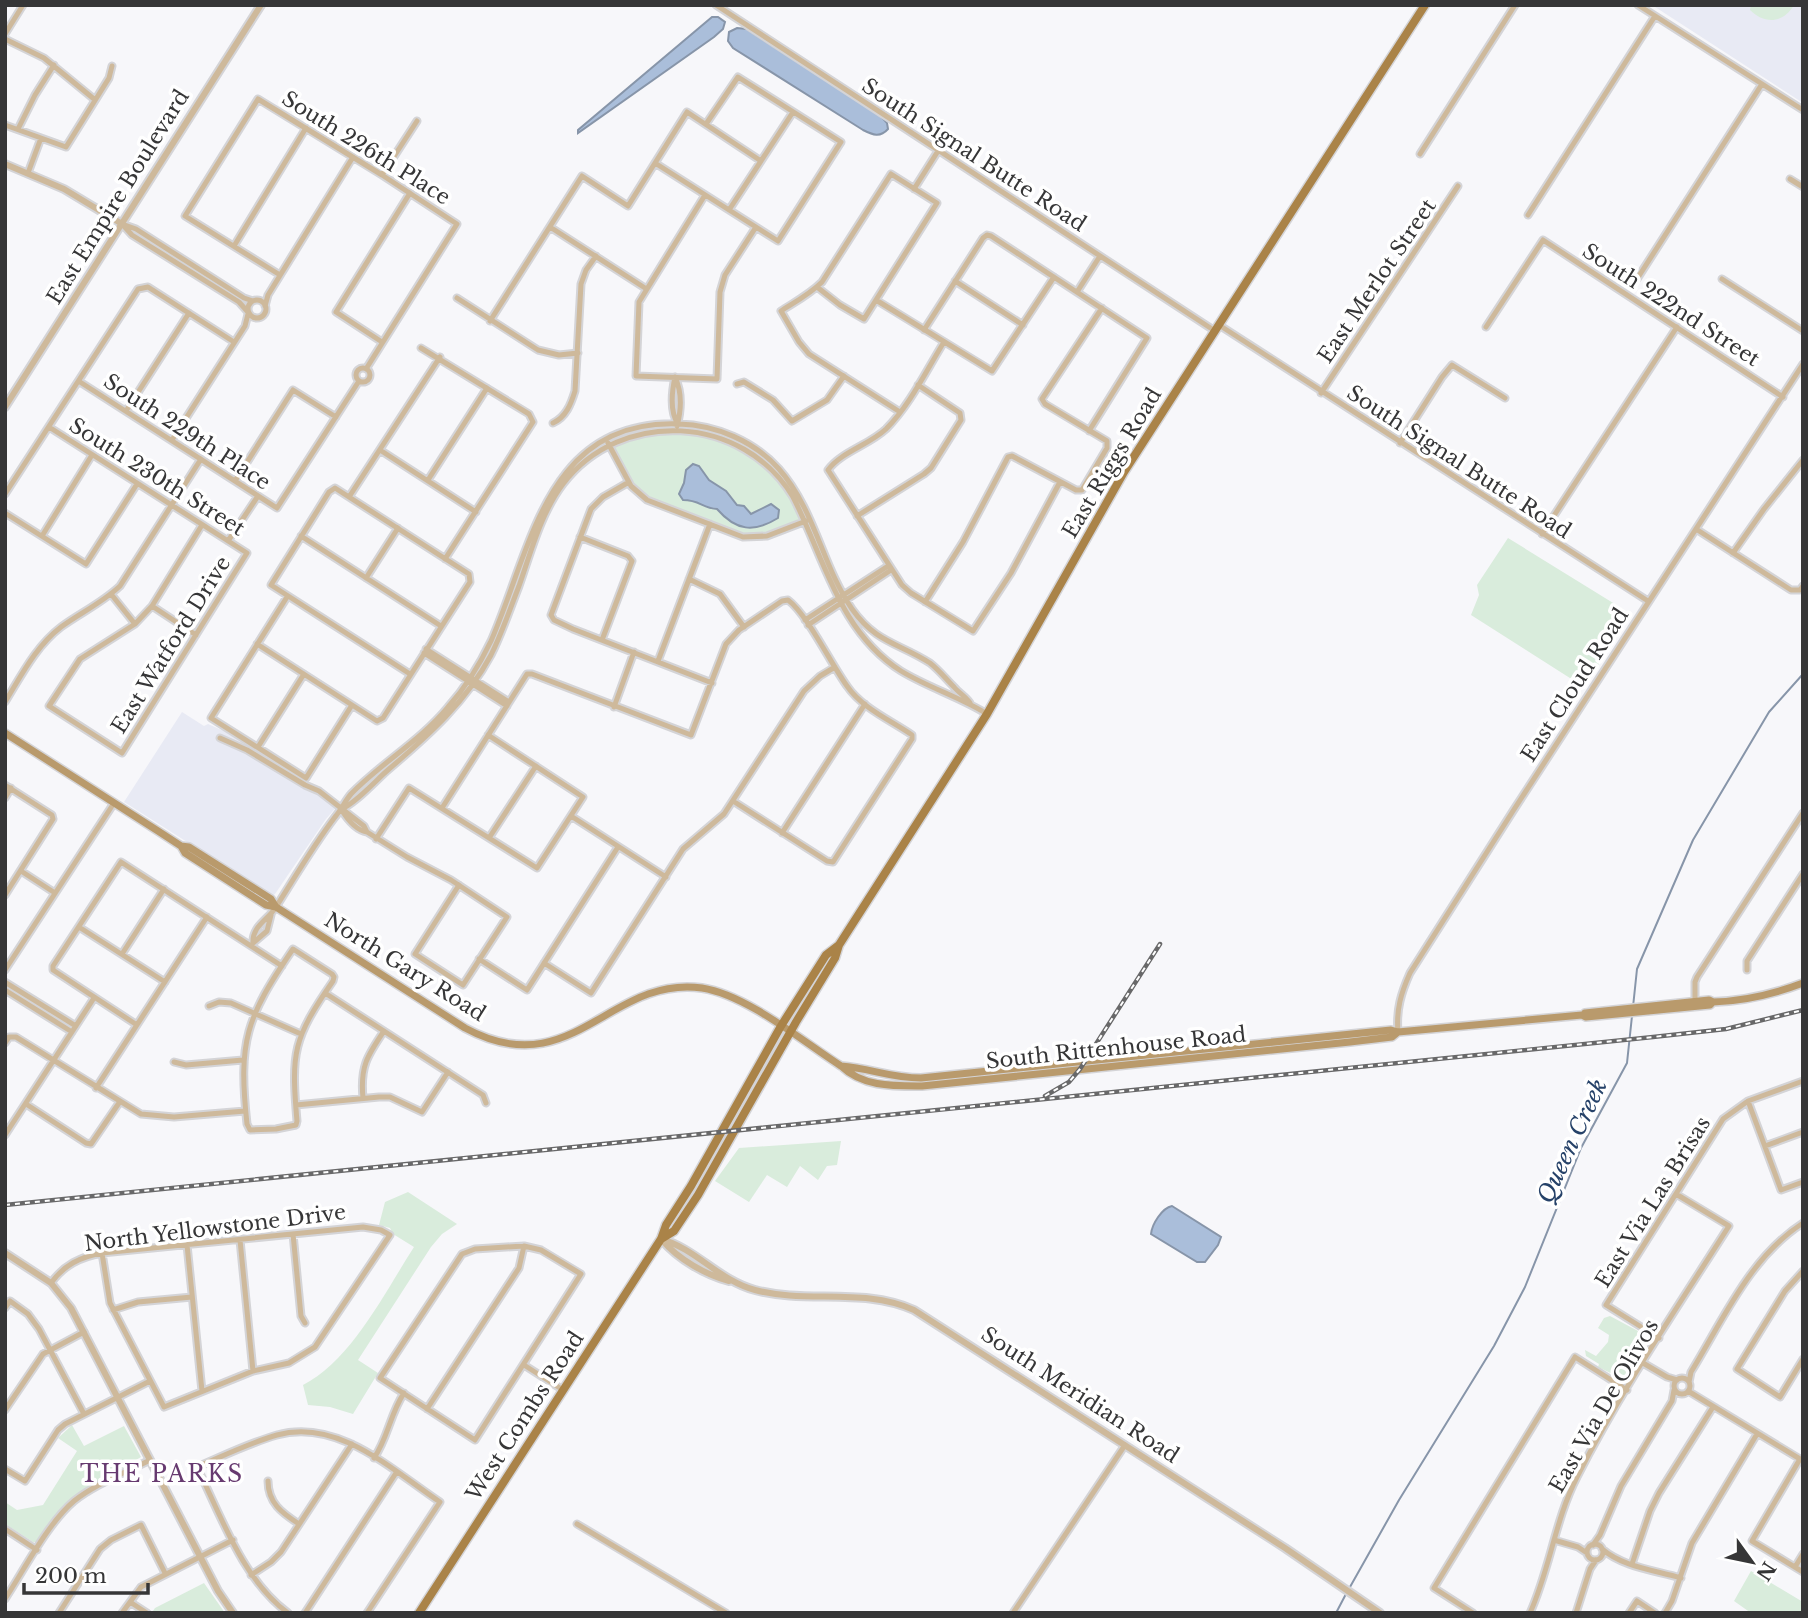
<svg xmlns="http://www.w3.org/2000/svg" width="1808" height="1618" font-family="'Libre Baskerville',serif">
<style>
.built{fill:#e8eaf4}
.green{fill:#d9ecdc}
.water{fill:#aabeda;stroke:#8795a9;stroke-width:2}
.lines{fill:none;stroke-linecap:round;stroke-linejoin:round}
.stream{stroke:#8795a9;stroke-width:2}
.minor-casing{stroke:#d4d4d7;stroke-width:9}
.tertiary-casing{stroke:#d4d4d7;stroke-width:10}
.secondary-casing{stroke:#d4d4d7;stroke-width:10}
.primary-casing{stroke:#d4d4d7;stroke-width:11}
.minor{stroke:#ceb99b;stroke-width:5}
.tertiary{stroke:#ceb99b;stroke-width:6}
.secondary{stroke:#b99a6c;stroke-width:7}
.primary{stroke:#aa8348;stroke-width:8}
.rail-casing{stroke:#686869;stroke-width:4.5}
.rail{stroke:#fff;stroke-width:2;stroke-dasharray:5;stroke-linecap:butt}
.labels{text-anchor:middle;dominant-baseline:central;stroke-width:7;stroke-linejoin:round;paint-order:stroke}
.street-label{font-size:21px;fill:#363637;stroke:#fff}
.water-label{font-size:23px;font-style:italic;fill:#264269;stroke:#fff}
.neighbourhood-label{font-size:23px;letter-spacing:2px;fill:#673a70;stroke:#fff}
</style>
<rect width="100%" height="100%" fill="#f7f7fa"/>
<!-- built -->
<path class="built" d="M1652,5H1803V103Z
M182,712L204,726L208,724L224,731L301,781L321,788L340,803L326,819L275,894L272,896L124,802Z"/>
<!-- green -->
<path class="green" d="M1751,5H1794C1783,24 1764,24 1750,10Z
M694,433C751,448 775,469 803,521L765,535H744L646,497L631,481L612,446L642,435Z
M1508,538L1631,614L1584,687L1471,615L1479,595L1477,585Z
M841,1141L837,1165L827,1166L818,1180L800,1166L787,1187L767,1175L749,1202L715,1181L739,1148Z
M408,1192L457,1224L442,1234L431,1247L358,1360L378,1373L353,1414L330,1407L308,1405L303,1385C351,1361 385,1292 414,1247L393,1234L390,1228L379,1225L385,1202Z
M1610,1316L1638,1331L1637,1334L1648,1340V1343L1636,1360L1627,1378L1623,1379L1598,1367L1599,1364L1586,1356L1585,1350L1596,1356L1608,1342L1609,1335L1598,1328L1604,1318Z
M72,1425L84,1446L124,1426L141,1457L72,1498L56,1514L37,1542H33L5,1524V1502L17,1510L43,1505L77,1451L58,1438Z
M1751,1571L1803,1602V1613H1751L1734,1601Z
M204,1583L225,1613L153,1611L155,1608Z"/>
<!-- water -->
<path class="water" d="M712,17H718L725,22L723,29L714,37L578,133V130Z
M737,28L747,29L880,115L887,123L888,129C880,138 873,135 863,130L733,48L728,41L729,32Z
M693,464L699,466L709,480L726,491L737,505L744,506L751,514L771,504L779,510L778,518C754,533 736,531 717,509C702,508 700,500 683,500L679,494L684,483L686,470Z
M1172,1206L1221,1237L1218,1245L1205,1262H1197L1151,1234C1152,1224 1162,1208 1172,1206Z"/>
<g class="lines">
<!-- stream -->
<path class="stream" d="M1633,1007L1637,969L1693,840L1769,712L1803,674
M1350,1587L1399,1500L1494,1346L1525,1287L1581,1148L1627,1063L1632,1016
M1336,1613L1347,1592"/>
<!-- minor casing -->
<g class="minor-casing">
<path id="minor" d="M716,5L1215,331
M1638,5L1803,110
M5,34L23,5
M5,39L44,58L94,99
M5,125L66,147L109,78L112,66
M18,129L35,95L54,65
M1420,154L1515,5
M655,163L778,241L841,142L738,77L706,124
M28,173L41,138
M382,175L417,121
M1790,179L1803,187
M914,189L938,151
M705,195L639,302L636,376L717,379L720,292L725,275L756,227
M729,210L793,112
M1528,215L1655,16
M550,227L645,288
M234,246L306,128
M280,275L185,216L258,99L382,175L457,224L366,369
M1637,279L1762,84
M1722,279L1803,331
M955,281L1023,325
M817,287L840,305L864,319L937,203L891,174L822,282C810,294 795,302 781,311L799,342L809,354L900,412
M1077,292L1100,256
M457,298L538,350L559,355L578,353
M248 309a9 9 0 1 1 18 0a9 9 0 1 1-18 0Z
M876,300L992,371L1054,277
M265,306L268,295L353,157
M247,311L239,302L132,235L122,224L136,229L244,298L253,301
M490,321L582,176L628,206L687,112L761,161
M1219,325L1648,601
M1486,327L1543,240L1783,397
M924,330L983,238L987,235L991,236L1147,338L1089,431
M382,342L336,312L410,193
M944,342C926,371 910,405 886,429C869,445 841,452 828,470L902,585L911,593L973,631L1011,573L1060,482
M421,348L529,414L533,422L445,559
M356 375a7 7 0 1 1 14 0a7 7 0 1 1-14 0Z
M675,377C682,392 681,411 677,426
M675,377C672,391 670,412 678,424
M80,382L277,508L359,381
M737,384L744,382L773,400L792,421L827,400L844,376
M1321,393L1458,186
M126,411L189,313
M553,423C566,417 571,404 575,391L581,284L586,270L596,256
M49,427L247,553L122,753L49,706L80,659L135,624L152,606L202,525
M172,440L245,326L248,314
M608,443L631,486L647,500L743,537L767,536L806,521
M1400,443L1442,377L1452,365L1505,398
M380,450L476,512
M428,480L487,388
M235,481L293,390L336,417
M629,482L603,497L591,509L551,615L554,620L573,629L712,683
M5,494L138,289L148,287L234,342
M349,497L440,357
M5,513L86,564L137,484
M857,516L924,474L931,468L961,420L960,413L918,385
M1696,529L1791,590H1800L1803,586
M1542,534L1677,327
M42,536L92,455
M301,536L441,626
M580,537L628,556L632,561L602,640
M228,541L258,496
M1733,553L1764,509L1803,460
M366,578L398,528
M689,579L720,594L744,627
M111,594L135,624
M287,597L211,718L306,778L352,705
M925,602L963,542L1008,457L1012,456L1076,490H1082L1107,448V441L1045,404L1042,399L1102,308
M152,606L196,635
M805,620L888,566
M808,625L891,570
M257,644L377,721L383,718L470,582L469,574L335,488L329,492L271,585L410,674
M426,649L509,702
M424,653L507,706
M658,661L710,524
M5,702C21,676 36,646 61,627C80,613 102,603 120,586L201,459
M614,707L634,652
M220,738L247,750L305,785L319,791L364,826L367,832
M258,747L304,674
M5,785L52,815L53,819L5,895
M5,798L11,788
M442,808L527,674H532L691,735L726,644L739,630L782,601L788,600C807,614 831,664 847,686C862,708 890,720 912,735V739L833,862L827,861L733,801
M341,809C354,805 377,779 389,769C429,735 466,702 491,655C502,633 510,609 519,586C531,552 541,513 563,484C621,408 743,414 793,497C824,557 839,632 901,671C929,688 960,697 987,714
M341,809C347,819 355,830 367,832L407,857L451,880L507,917L463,985L415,954L459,885
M571,816L666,877
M782,833L865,704
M489,838L536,766
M376,839L409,788L537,868L583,797L488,735
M21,871L55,893
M79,927L165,982
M253,943C252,926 268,920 276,907C295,877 313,846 335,817C341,810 345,801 351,794C381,763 420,741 448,707C465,688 480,664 491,641C532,548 546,419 679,424C716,425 754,441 779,469C815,510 822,565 852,609C876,643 899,643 930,663C939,670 946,679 954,687C959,693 966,697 970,703
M253,943L267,931L271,915
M293,949L332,974L334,977L333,981C293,1039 291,1052 297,1121L296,1125L276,1129L250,1130L247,1124C238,1041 246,1018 293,949Z
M122,954L164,889
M479,959L527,990L618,847
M544,963L591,993L683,849L724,814L804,691L820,676L835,667
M5,970L114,803
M1747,970V961L1803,874
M5,982L76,1026
M5,990L72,1032
M325,993L483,1095L486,1103
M1695,1001V982L1697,977L1803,813
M209,1006L219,1002L231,1003L301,1034
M137,1025L53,970V966L121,862L282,966
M1398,1032C1396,1010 1401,993 1410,973L1513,811L1803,364
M5,1043L9,1037H16L141,1114L174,1117L245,1111
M174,1062L186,1065L243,1060
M96,1088L207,917
M363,1098C360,1067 367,1056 384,1031
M1748,1101L1781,1190L1803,1182
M26,1104L86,1143L91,1144L119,1103
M296,1105L379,1097H390L422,1112L448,1072
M5,1135L94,998
M1765,1146L1803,1132
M293,1234L301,1316L305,1323
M240,1240L253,1371
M187,1245L202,1391
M524,1246L541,1250L581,1274L475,1440L380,1378L462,1254L475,1249Z
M1803,1271L1785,1291L1737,1369L1780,1397L1803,1359
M51,1283C64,1265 80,1257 102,1253L363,1227L381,1230L390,1235L315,1347L289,1363L253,1371L164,1407L110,1303L102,1253
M5,1308L10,1301L28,1314L39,1329L84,1414
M113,1310L138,1302L192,1297
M1659,1338L1606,1305L1723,1119L1748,1101L1803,1081
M1643,1363L1667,1377L1677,1380
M524,1365L563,1390
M1674 1386a8 8 0 1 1 16 0a8 8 0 1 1-16 0Z
M1689,1382L1691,1372C1723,1320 1750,1257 1803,1223
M1688,1391L1800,1459L1752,1541L1803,1572
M427,1409L519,1268L524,1246
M5,1410L43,1354L84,1332
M374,1458C388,1438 390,1414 404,1393
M5,1469L25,1481L58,1430L65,1424L150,1381
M268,1481C268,1503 282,1513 299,1524
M577,1524L726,1613
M5,1529L37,1550
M1554,1540L1578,1547L1587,1553
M1587 1552a8 8 0 1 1 16 0a8 8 0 1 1-16 0Z
M1593,1545L1600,1535L1621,1486L1672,1401L1674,1390
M1602,1549C1623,1567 1654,1570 1681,1578
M1632,1564L1650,1511L1659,1493L1713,1407
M1795,1567L1803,1554
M251,1575L271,1562L281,1552L352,1444
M5,1599C24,1570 48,1523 74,1501C95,1484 125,1473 150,1460
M130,1602L147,1613
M59,1613L100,1549L111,1540L141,1525L165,1573
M122,1613L141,1587L233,1540
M288,1613C243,1580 221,1516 197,1467C223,1456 249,1443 277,1435C338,1418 392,1470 440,1502L367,1613
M305,1613L396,1473
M1013,1613L1125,1445
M1473,1613L1434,1588L1575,1357L1627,1390
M1530,1613C1550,1569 1555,1520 1577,1477C1621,1390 1677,1308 1729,1226L1676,1194
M1576,1613L1590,1569L1596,1560
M1629,1613L1637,1601L1655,1613
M1665,1613L1672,1601L1692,1543L1757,1434"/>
</g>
<!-- tertiary casing -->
<g class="tertiary-casing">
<path id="tertiary" d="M5,164L64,189L122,224
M5,407L261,5
M661,1239C696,1249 720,1281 755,1290C807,1304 863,1287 914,1310L1285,1548L1380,1613
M662,1240C678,1259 706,1275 729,1281
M5,1253L51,1283L71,1308L218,1591L233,1613"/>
</g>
<!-- secondary casing -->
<g class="secondary-casing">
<path id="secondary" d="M5,733L158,831L181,846L185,853L266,905L276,907
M181,846L189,847L271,899L276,907L465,1028C572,1086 609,975 702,988C747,995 802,1041 841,1066C863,1087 893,1086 922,1086L1350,1042L1392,1037L1398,1032
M1585,1013L1709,1000L1713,1002C1744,1001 1774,994 1803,983
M841,1066C870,1068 890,1078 921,1078L1391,1030L1398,1032L1582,1015L1586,1017L1710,1005L1713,1002"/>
</g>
<!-- primary casing -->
<g class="primary-casing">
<path id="primary" d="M661,1239L674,1231L698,1195L796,1022L835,958L839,945L987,714L1124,472L1425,5
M419,1613L661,1239L666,1225L691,1186L781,1026L826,955L839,945"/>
</g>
<!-- minor -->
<use href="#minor" class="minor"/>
<!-- tertiary -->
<use href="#tertiary" class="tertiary"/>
<!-- secondary -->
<use href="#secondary" class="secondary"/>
<!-- primary -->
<use href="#primary" class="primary"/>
<!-- rail casing -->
<g class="rail-casing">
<path id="rail" d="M1045,1096L1069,1082L1080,1069L1160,944
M5,1205L1653,1037L1726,1029L1803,1010"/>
</g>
<!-- rail -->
<use href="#rail" class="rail"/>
</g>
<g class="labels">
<!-- street labels -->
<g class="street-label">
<text transform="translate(366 148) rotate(32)">South 226th Place</text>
<text transform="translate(974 155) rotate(33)">South Signal Butte Road</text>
<text transform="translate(118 197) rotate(-58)">East Empire Boulevard</text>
<text transform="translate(1377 281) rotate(-56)">East Merlot Street</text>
<text transform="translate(1671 305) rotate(33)">South 222nd Street</text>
<text transform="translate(187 432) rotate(33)">South 229th Place</text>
<text transform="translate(1459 462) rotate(33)">South Signal Butte Road</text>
<text transform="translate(1112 463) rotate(-59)">East Riggs Road</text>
<text transform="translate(157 477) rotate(32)">South 230th Street</text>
<text transform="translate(171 645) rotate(-58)">East Watford Drive</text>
<text transform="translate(1575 685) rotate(-57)">East Cloud Road</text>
<text transform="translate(405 967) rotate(32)">North Gary Road</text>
<text transform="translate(1116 1048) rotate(-6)">South Rittenhouse Road</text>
<text transform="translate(1653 1202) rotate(-58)">East Via Las Brisas</text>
<text transform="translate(215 1228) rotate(-7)">North Yellowstone Drive</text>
<text transform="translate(1080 1395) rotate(33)">South Meridian Road</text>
<text transform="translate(1604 1406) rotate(-60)">East Via De Olivos</text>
<text transform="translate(525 1416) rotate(-57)">West Combs Road</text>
</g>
<!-- water labels -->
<g class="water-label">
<text transform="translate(1572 1141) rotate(-65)">Queen Creek</text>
</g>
<!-- neighbourhood labels -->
<g class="neighbourhood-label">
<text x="162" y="1474">THE PARKS</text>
</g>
</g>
<!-- border -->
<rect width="1808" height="1618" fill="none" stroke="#363637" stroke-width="14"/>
<!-- north arrow -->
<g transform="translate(1752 1562) rotate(123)" stroke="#ffffff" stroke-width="5" paint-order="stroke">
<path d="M0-5L12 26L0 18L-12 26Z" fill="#363637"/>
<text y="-10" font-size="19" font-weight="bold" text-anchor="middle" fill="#363637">N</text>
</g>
<!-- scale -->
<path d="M24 1583v10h124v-10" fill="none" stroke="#363637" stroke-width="3.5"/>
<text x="35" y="1583" font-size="21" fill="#363637" stroke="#ffffff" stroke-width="5" paint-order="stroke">200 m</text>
</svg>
